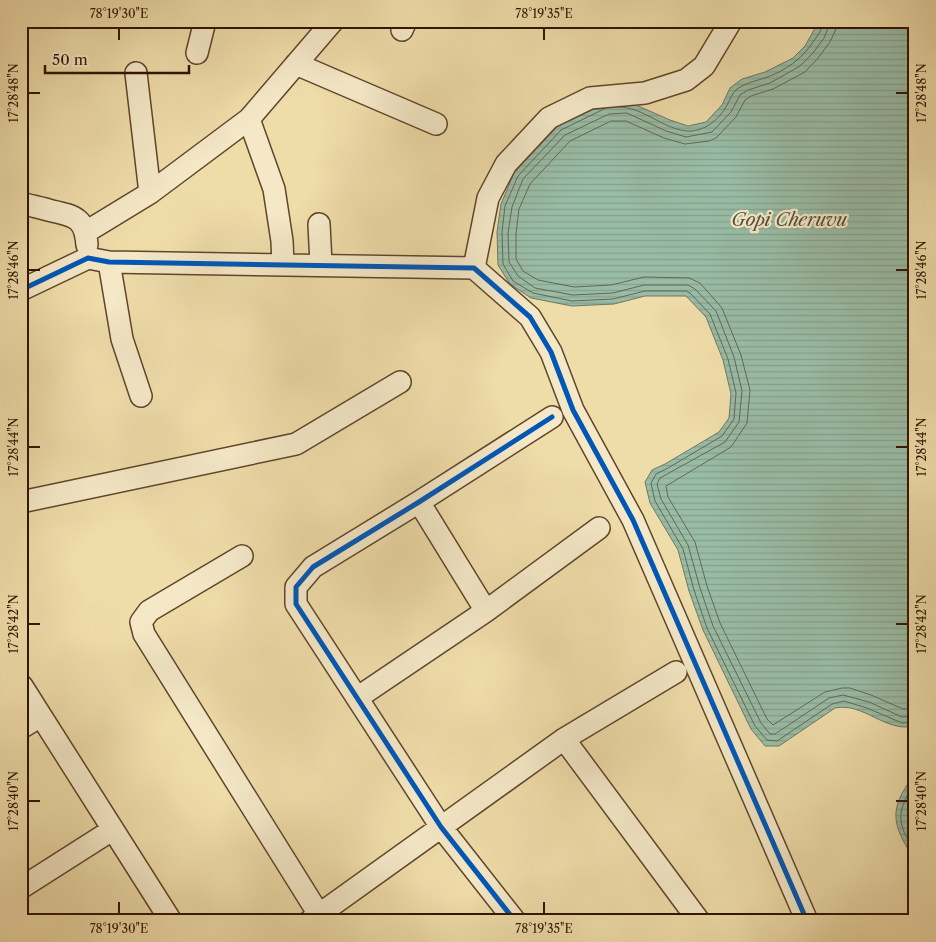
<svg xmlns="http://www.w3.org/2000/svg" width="936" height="942" font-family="'Libre Caslon Text',serif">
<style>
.water{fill:url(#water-rules);stroke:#6f7864}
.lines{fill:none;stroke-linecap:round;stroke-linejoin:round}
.shore{stroke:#646853;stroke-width:1}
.street-casing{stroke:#60452a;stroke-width:24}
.street{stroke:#f4e8c7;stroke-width:21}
.cycleway-casing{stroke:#f4e8c7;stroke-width:8}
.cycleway{stroke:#0057b8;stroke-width:5}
.ticks{fill:none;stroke:#301300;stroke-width:2}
.labels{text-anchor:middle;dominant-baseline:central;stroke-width:4.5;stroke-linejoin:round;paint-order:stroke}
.water-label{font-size:18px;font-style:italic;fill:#554e3a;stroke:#f4e8c7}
.neatline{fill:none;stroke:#301300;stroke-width:2}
.ticks-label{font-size:12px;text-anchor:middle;fill:#301300}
</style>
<defs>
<pattern id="water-rules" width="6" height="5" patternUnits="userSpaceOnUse" patternTransform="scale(1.25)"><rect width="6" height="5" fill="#99bca6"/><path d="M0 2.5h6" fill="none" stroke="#84a18d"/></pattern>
</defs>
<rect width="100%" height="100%" fill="#eedca9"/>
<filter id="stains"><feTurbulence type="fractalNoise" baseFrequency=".004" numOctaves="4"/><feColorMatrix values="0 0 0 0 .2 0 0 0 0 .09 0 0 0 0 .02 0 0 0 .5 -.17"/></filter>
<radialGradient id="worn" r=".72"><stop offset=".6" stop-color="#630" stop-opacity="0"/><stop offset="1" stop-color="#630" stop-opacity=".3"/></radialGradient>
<!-- water -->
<path class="water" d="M819,21H915V726C885,733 864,702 835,708L779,746H765L751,729L703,630L689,591L678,550L650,503L645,482L652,470L665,464L719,432L729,418L731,394L723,360L706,317L686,296H645L614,304L572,306L531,298L510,284L498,265L497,232L501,204L514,173L558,126L607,103L629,102L670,120L688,126L706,122L722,105L730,88L742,79L765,72L793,58L805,46Z
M915,774V860C891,824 888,809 915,774Z"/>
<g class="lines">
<!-- shore -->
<path class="shore" d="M830,21L829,26L824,38L813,53L800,66L770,83L748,90L740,95L731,112L712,132L686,137L666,131L627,113L609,114L565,135L523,179L512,207L508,233L509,262L518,276L535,288L573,295L613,293L644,285H688L695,289L716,311L734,357L742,391L739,422L725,442L660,478L657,484L661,499L688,545L700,588L713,626L761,723L770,734H775L829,698L843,695L869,702L902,717L915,716
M837,21L836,29L830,42L818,58L805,72L773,89L751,96L745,100L736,117L716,138L709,141L685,144L664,138L626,121H611L570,141L530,184L519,209L516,233V259L523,271L538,280L574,287L611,285L644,277L689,278L700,283L722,308L741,355L750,390L747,423L731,447L666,486L668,497L695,542L707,586L720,623L767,719L773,725L825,692L842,688H850L871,695L903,709L915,708
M619,107C643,107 663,129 687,131C704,132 719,120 727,105C730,100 732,93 737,89C746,83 755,81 765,78C785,71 802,59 813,42C818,35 823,29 823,21
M606,108L561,130L518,176L505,206L502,232L503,264L513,281L533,293L572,301L613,299L645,291H686L690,293L710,314L728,359L736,393L734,419L722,436L668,468L656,474L651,483L655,501L683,549L694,590L707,628L755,726L767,740L777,741L832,704L844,701L867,708L902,723L915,722
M915,782C897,812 895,821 915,851"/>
<!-- street casing -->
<g class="street-casing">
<path id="street" d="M402,30L406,21
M197,53L205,21
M296,64L436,124
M136,73L150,193
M249,119L274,189L282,241L283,264
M21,203C32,206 42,208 52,211C76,216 85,219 87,245
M319,224L321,264
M86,232L150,193L249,119L333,21
M109,262L122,339L141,396
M474,268L488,198L506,164L549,118L590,98L645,93L686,80L704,66L731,21
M21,290L88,258L109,262L474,268L530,317L551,352L573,410L633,520L807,921
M21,502L296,444L400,382
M419,502L486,611
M242,556L149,611L141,622L144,634L323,921
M22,686L171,921
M357,698L486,611L599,528
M21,728L41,716
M564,739L699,921
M21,888L112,830
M310,921L564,739L676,672
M515,921L441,827L296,604V587L313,567L419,502L552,417"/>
</g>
<!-- street -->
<use href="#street" class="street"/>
<!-- cycleway casing -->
<g class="cycleway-casing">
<path id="cycleway" d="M21,290L88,258L109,262L474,268L530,317L551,352L573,410L633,520L807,921
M515,921L441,827L296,604V587L313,567L419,502L552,417"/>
</g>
<!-- cycleway -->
<use href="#cycleway" class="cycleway"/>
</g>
<!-- ticks -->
<path class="ticks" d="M119,28V40M544,28V40M28,93H40M896,93H908M28,270H40M896,270H908M28,447H40M896,447H908M28,624H40M896,624H908M28,801H40M896,801H908M119,902V914M544,902V914"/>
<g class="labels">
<!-- water labels -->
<g class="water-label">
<text x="789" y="220">Gopi Cheruvu</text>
</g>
</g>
<!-- margin -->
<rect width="936" height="942" fill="none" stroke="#eedca9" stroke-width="55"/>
<!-- scale -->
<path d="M45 65v8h144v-8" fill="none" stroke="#301300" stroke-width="2.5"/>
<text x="52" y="65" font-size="15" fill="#301300" stroke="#f4e8c7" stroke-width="4" paint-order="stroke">50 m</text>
<rect x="28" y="28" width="880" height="886" class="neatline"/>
<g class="ticks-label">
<text x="119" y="18">78°19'30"E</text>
<text x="544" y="18">78°19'35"E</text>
<text transform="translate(14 93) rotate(-90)" y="4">17°28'48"N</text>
<text transform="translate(922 93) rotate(-90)" y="4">17°28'48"N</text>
<text transform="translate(14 270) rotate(-90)" y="4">17°28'46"N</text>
<text transform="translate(922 270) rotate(-90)" y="4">17°28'46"N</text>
<text transform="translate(14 447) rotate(-90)" y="4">17°28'44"N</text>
<text transform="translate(922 447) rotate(-90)" y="4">17°28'44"N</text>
<text transform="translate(14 624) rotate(-90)" y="4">17°28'42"N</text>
<text transform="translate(922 624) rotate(-90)" y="4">17°28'42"N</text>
<text transform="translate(14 801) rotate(-90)" y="4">17°28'40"N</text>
<text transform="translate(922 801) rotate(-90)" y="4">17°28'40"N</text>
<text x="119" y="933">78°19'30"E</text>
<text x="544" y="933">78°19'35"E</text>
</g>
<rect width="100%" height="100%" filter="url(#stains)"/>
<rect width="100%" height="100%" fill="url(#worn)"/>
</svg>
